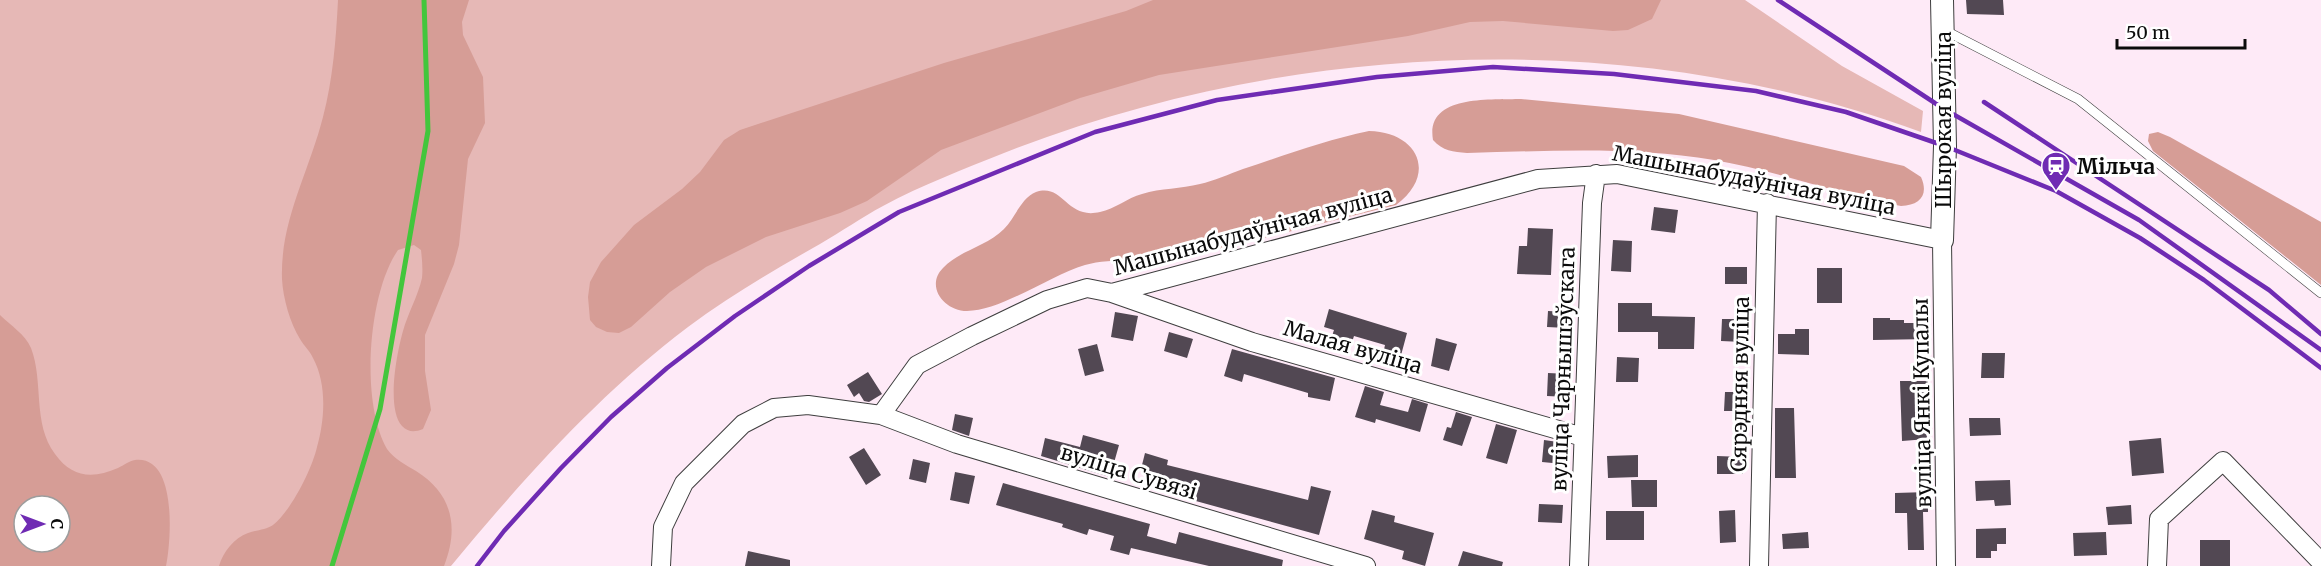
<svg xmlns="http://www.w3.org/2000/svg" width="2321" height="566" font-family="Merriweather,serif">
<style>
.green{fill:#e6b8b6;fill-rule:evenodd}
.forest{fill:#d69d96;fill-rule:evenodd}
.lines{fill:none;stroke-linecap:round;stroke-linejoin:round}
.stream{stroke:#43c63c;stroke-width:5}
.building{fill:#524853}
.service-casing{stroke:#3e3e3e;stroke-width:10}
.minor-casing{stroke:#3e3e3e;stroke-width:20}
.tertiary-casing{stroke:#3e3e3e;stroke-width:24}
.service{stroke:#fff;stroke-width:9}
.minor{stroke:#fff;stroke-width:18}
.tertiary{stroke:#fff;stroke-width:22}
.rail{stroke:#6f2bb3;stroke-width:4.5}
.labels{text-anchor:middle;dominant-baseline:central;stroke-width:6;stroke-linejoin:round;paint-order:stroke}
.street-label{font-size:21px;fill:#0b0b0b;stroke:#fff}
.poi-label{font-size:21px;font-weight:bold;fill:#0b0b0b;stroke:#fff;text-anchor:start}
</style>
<rect width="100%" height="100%" fill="#feeaf7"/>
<!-- green -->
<path class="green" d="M0,0H1745L1842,66L1923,111L1921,132C1628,25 1293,40 1004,153C964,169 922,185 883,206C862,217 841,232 820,244C774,270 730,296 688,327C598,395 523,479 451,566H0ZM24,506H60V542H24Z"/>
<!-- forest -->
<path class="forest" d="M338,0H469L462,22L463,35L483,77L485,123L468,159L459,245L454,264L425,335V371L431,410L423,429C415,432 409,433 402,426C386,408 397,352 403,331C408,313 418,296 422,278C423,269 422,259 421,250L414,245L398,250C368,293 360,402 387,449C394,459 406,465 416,471C453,494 459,528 444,566H219C223,552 234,538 248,533C256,530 266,530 273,525C291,511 312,469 317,447C325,419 327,384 313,358C310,351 304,346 300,339C290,323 283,298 282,279C280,221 309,172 323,117C333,79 336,39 338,0Z
M1153,0H1661L1652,19L1628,30L1613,31L1503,21L1470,22L1408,36L1159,75L1080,98L941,150L867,201L840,213L766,237L706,267L670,292L631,327L619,333L607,332L596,327L590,320L588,297L590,282L601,262L634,225L682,189L700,172L724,140L740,130L944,63L1126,11Z
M1521,99L1679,114L1904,166L1921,177C1929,195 1920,205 1901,206C1838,194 1778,171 1714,160C1633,146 1549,151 1467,153C1453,152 1443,151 1433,140C1425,94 1491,100 1521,99Z
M1369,131C1418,132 1438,174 1396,205L1180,259C1150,263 1113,257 1085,265C1051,275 1001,311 967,311C944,311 925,286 943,268C960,250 986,247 1004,229C1015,218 1021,198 1036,192C1064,183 1066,220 1100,212C1115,209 1127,198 1142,194C1161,188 1181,189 1200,184C1214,181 1229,174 1243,169C1285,155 1326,140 1369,131Z
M2158,132L2170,137L2321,222V285L2153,151L2148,141L2149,134Z
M0,315C11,326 25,334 31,348C44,382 32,423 55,454C72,478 93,479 118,468C124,465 129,461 135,460C178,455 171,542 166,566H0ZM24,506H60V542H24Z"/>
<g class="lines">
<!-- stream -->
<path class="stream" d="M332,566L380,409L428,131L424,0"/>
</g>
<!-- building -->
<path class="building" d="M1966,0H2003L2004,15L1967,14Z
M1654,207L1678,210L1675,233L1651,230Z
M1528,228L1553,229L1551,275L1517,274L1519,246H1527Z
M1613,240L1632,241L1631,272L1611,271Z
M1725,267H1747V284H1725Z
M1817,268H1842V303H1817Z
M1618,303H1652V316L1695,317L1694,349H1658V332H1618Z
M1329,309L1407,333L1400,359L1383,354L1385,345L1354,336L1351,345L1331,339L1334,330L1324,327Z
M1548,311L1568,312L1567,328L1547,327Z
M1115,312L1138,316L1133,341L1111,337Z
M1873,318H1890V320H1904V323H1929V339L1873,340Z
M1722,319H1744L1743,342L1721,341Z
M1795,329H1809V355L1778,354V334H1795Z
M1169,332L1193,339L1187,358L1164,351Z
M1436,338L1457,344L1449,371L1431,366Z
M1097,344L1104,371L1085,376L1078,349Z
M1232,349L1335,378L1330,401L1308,397V393L1244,374L1242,382L1224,376Z
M1982,353H2005L2004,378H1981Z
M1617,357L1639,358L1638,382H1616Z
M868,372L882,394L869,402L864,401L859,393L854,397L847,385Z
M1548,373L1569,374L1568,397L1547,396Z
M1900,381H1928V397L1925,398L1927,439L1902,441Z
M1365,386L1384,392L1380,405L1408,412L1412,399L1428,404L1420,432L1376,419L1375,423L1355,417Z
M1725,392H1743V411H1724Z
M1775,408H1794L1796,478H1775Z
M1456,412L1472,417L1462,446L1443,440L1447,427L1451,428Z
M955,414L973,418L969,436L952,430Z
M1969,418H2000L2001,435L1970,436Z
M1496,424L1517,430L1507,464L1486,458Z
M1083,435L1119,445L1110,477L1041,456L1045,438L1080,447Z
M2161,438L2164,473L2132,476L2129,441Z
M1544,440L1565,443L1563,464L1542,462Z
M864,448L881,475L866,485L849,457Z
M1145,453L1168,460L1167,465L1308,500L1311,486L1331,491L1319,535L1185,498L1187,488L1162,482L1160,489L1143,483L1147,470L1141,469Z
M1638,455V477L1608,478L1607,456Z
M1717,456L1743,457V474H1717Z
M913,459L930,463L926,483L909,479Z
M955,472L975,476L969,504L950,500Z
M1631,480H1657V507H1632Z
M2010,480L2011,505L1995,506L1994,500L1976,501L1975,481Z
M1003,483L1150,524L1147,536L1176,544L1179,532L1283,560L1282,566H1209L1131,548L1129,555L1110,550L1114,536L1089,529L1087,535L1062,527L1063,524L996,505Z
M1928,492V512H1923L1924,550H1908L1907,513H1895V493Z
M1539,504L1563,505L1562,523L1538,522Z
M2131,505L2132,524L2108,525L2106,507Z
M1372,510L1395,516L1394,522L1434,533L1425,566L1402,559L1404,551L1364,539Z
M1735,510L1736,542L1720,543L1719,511Z
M1606,511H1644V540H1606Z
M2006,528V544H1997V551H1991V558H1976V529Z
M1808,532L1809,548L1783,549L1782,534Z
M2106,532L2107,555L2074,556L2073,533Z
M2200,540H2230V566H2200Z
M748,551L790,560V566H745Z
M1463,551L1503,562L1502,566H1458Z"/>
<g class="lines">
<!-- service casing -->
<g class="service-casing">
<path id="service" d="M1944,30L2078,99L2321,293"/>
</g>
<!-- minor casing -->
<g class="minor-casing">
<path id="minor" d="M1112,293L1252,342L1583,437
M881,415L957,444L1366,566
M661,566L663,527L684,483L743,424L774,408L808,405L881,415L917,365L972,336L1047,300L1087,288L1112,293L1538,179L1617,174L1942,240L1946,566
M1579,566L1592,203L1596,174
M1759,566L1767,203
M2157,566L2159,519L2223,461L2321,562"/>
</g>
<!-- tertiary casing -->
<g class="tertiary-casing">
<path id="tertiary" d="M1942,0L1945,146L1942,240"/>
</g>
<!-- service -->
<use href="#service" class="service"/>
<!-- minor -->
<use href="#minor" class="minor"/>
<!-- tertiary -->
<use href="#tertiary" class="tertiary"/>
<!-- rail -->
<path class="rail" d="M1778,0L1944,109L2139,220L2321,350
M1984,102L2269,290L2321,334
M477,566L504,531L561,468L611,417L667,368L735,316L809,266L899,212L1095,132L1217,100L1377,77L1493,67L1614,74L1756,91L1846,112L1945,146L2056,191L2140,238L2204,280L2321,368"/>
</g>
<!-- icons -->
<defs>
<g id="station-pin" transform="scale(1.5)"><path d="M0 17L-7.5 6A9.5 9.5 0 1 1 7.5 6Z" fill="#6f2bb3" stroke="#fff"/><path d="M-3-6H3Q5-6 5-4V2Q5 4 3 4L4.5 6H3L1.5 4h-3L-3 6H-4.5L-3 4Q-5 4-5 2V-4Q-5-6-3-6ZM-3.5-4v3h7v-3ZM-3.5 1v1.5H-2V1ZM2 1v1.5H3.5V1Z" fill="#fff"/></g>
</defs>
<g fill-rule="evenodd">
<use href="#station-pin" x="2056" y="166"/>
</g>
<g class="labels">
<!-- street labels -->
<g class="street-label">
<text transform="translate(1943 120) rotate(-90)">Шырокая вуліца</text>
<text transform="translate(1754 180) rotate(11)">Машынабудаўнічая вуліца</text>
<text transform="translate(1253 231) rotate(-15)">Машынабудаўнічая вуліца</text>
<text transform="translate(1353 347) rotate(16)">Малая вуліца</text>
<text transform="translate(1563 369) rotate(-88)">вуліца Чарнышэўскага</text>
<text transform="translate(1740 384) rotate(-89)">Сярэдняя вуліца</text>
<text transform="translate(1922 403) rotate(-91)">вуліца Янкі Купалы</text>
<text transform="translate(1129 472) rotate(17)">вуліца Сувязі</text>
</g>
<!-- poi labels -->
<g class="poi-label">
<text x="2077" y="166">Мільча</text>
</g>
</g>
<!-- north arrow -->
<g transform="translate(42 524) rotate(90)"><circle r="28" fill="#ffffff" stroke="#9d9d9d" stroke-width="1.5"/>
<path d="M0-4.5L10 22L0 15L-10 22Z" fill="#6f2bb3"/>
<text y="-9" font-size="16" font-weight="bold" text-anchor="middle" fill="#0b0b0b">С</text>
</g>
<!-- scale -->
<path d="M2117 39v9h128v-9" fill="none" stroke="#0b0b0b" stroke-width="3"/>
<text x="2126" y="39" font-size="18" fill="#0b0b0b" stroke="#ffffff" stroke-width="4.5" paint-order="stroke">50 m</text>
</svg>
